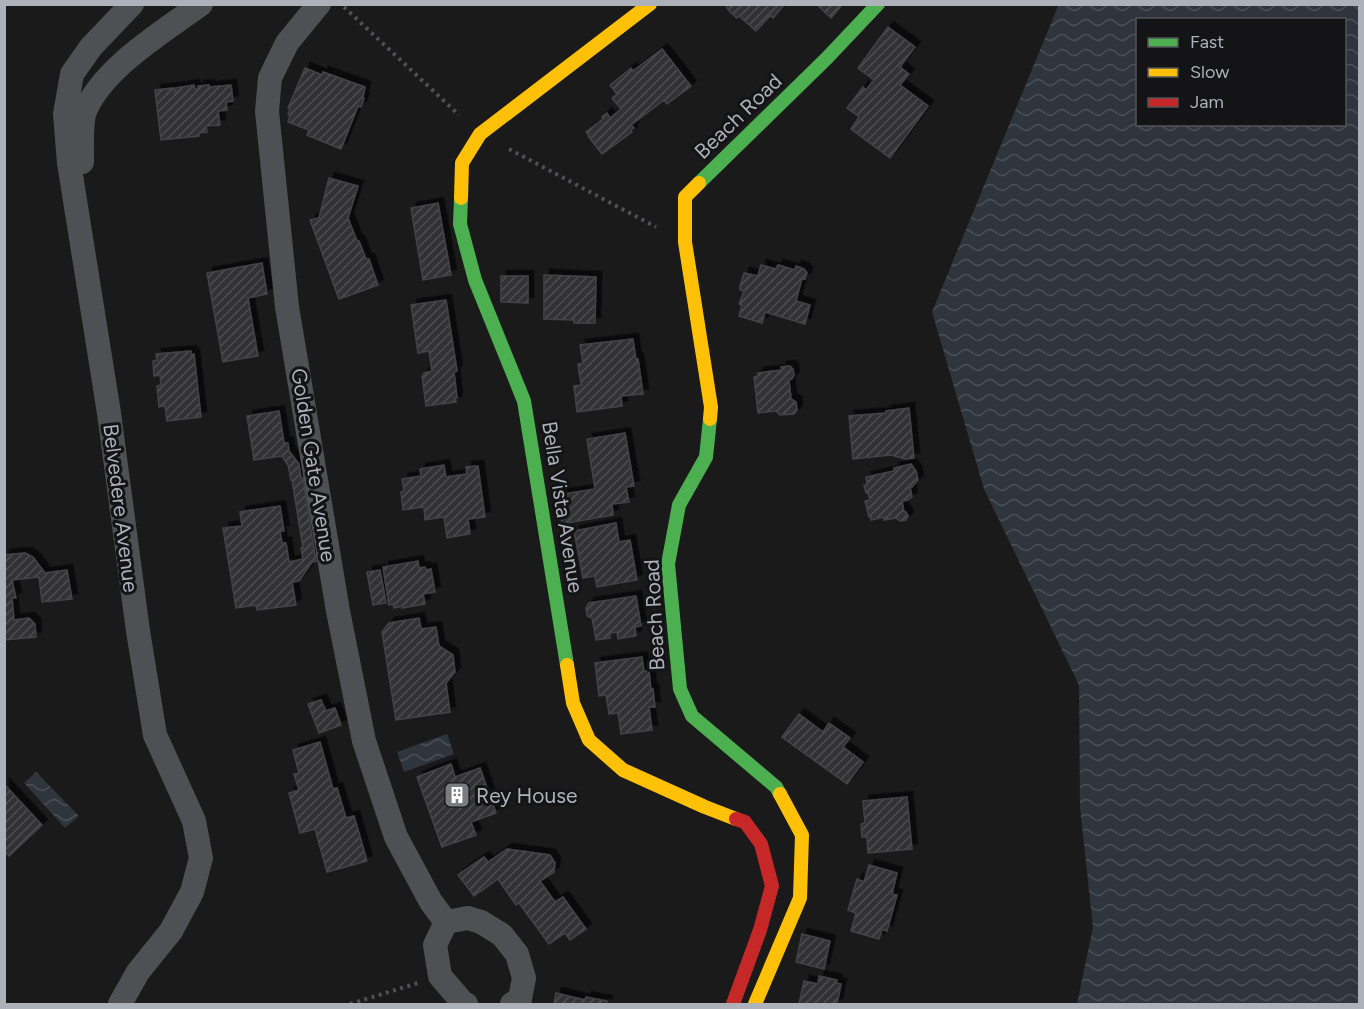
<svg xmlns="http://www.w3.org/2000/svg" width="1364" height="1009" font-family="Figtree,sans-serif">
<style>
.water{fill:url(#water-waves);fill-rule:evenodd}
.building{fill:url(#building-hatch);stroke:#434346;stroke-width:1.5;filter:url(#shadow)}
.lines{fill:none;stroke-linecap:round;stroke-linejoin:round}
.path{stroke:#505154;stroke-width:4;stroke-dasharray:3 4.5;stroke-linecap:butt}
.street{stroke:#4f5053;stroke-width:24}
.fast{stroke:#4caf50;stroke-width:14}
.slow{stroke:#ffc107;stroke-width:14}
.jam{stroke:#c62828;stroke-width:14}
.labels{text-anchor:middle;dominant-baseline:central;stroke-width:6;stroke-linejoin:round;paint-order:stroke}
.street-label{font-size:21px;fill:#adb1ba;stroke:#141416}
.poi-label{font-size:21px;fill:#adb1ba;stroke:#141416;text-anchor:start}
</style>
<defs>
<pattern id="water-waves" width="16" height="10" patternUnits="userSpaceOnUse" patternTransform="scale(1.5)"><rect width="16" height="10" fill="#2e353c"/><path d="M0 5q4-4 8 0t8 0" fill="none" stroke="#4a5056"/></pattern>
<pattern id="building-hatch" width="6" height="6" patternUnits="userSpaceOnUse" patternTransform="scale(1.5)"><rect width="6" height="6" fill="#333334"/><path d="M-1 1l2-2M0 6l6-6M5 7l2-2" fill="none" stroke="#4e4e4f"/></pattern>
<filter id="shadow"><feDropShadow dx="5.5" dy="-5.5" stdDeviation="0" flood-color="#0009"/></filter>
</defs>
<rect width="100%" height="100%" fill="#1a1a1a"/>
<!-- water -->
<path class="water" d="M1059,4L1359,5V1004H1077L1093,927L1080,807L1079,685L984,489L932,312ZM1138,20H1344V124H1138Z
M447,734L454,754L404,772L397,752Z
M36,772L79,816L65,828L24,783Z"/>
<!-- building -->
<path class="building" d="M725,4H785L773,18L771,15L756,31L739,16L737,18L729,11Z
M816,4H843L831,18Z
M888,27L915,47L900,67L909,74L900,85L928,106L890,158L851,129L859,117L847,108L863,87L866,90L874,80L858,68Z
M662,49L691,86L667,104L664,100L631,125L634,128L631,130L632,132L602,154L588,136L589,135L586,132L604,118L602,117L607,113L610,118L621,109L612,98L617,94L610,85L631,68L633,71Z
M305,68L322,75L323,72L365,87L363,97L364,98L361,107L358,106L341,149L307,135L309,130L288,122L290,116L288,114L290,109L288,108Z
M194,85L195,89H198V86L209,85V87L231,85L233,101L226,102L227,110L218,111L220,125L206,126L207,132L199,133V136L161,140L155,90L173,88L174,92H176L175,88Z
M329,178L358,186L348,218L357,241H359L366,259H369L378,285L339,299L310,220L319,218Z
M438,203L451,275L423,280L411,208Z
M262,263L267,294L248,298L258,356L223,362L207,273Z
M761,265L776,269L778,265L795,270L796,266L804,269L807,273L805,279L802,278L796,301L810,305L805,324L765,312L762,323L739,316L742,305L739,304L744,291L740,290V286L744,273L758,276Z
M544,275L596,277L595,323H574V320L544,319Z
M501,276H528V303L501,302Z
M446,300L457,371L454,372L457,398H455L456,402L426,406L422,376H424V373L432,371L429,351L418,353L411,305Z
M633,339L636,360L638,359L643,394L621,396L622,406L577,412L574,386L581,385L578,364L583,363L580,345Z
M191,351V355L194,354L201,417L167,421L165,406L159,407L157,386L161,385L160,375L154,376L153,361L157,360L156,354Z
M790,366L793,369L794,375L792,379L789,380L791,399L796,402L797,410L794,414L780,415L776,411L758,413L754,377L758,376V373L782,370L781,367Z
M909,408L914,458L905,459L891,455L853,459L849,416L886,413V411Z
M279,411L284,443H288L289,451L299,464L301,478H303L315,556L317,555L318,561L312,562L299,581L292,582L296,605L257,610L256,605L236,608L223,528L242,526L240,512L280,506L284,531H280L282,543H286L289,562L303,559L301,548H303L292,480H291L288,465L282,456L254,460L247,416Z
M625,433L634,486L626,487L629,502L612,504L613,515L562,524L557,495L595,489L587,439Z
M911,464L916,471L918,480L912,487H910L912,497L908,500L902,501L904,512H906L908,516L906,520L900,521L896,518L884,520V517L871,520V517H869L865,501L870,500L868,493H866L864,485H867L866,477L894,471V468Z
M444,465L446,477L467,474L466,467L478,466L485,517L468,519L470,534L447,538L444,517L425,520L424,507L403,510L401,492L404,491L402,479L421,476L420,469Z
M616,523L619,542L630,540L637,580L597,587L595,576L583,578L574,531Z
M25,553L33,557L45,573L67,570L72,599L42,602L39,577L12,580L16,598H12L14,620L29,618L35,624L36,637L4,640V555Z
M418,561L419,568L425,567L426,570L431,569L435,592L423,594L425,604L402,608V606L394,608L393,604L389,605L383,567Z
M380,570L386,603L373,605L367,572Z
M636,596L641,626L635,627L636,636L618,639L617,632L610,633V638L596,640L592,618L587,616L586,608L589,603Z
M419,618L421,629L436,627L439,646L453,655L455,672L446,683L450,712L396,720L382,632L389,623Z
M642,657L644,671H649L651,690L653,689L655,707H649L652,730L621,734L618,713L609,714L606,695L599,696L595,663Z
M321,700L326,711L335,708L341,725L319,733L308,704Z
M799,714L823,732L829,723L850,738L843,747L863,762L847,784L782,737Z
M320,742L333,789L337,788L346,818L354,816L367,861L327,872L315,829L300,833L289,793L299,790L294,774L299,773L293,750Z
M451,764L455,777L480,768L496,813L471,822L476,835L442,847L417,777Z
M4,784L42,825L9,856L4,851Z
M907,797L912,849L868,853L867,837H862L861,824L865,823L863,801Z
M507,849L550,855L555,863L554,872L540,881L555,902L563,897L586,929L570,940L565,933L549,944L519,903L516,905L498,879L474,896L458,875L484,857L488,862Z
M869,865L897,873L892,894L897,895L887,931L882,929L879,939L851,931L856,913L848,910L857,879L864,882Z
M802,934L830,941L824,969L796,962Z
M819,976L837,980L836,983L841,984L837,1004H799L804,981L818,984Z
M556,993L585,1000L586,997L607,1001V1004H554Z"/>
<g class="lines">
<!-- path -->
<path class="path" d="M344,7L459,115
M509,149L656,227
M350,1004L418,983"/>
<!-- street -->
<path class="street" d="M319,4L287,43L270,78L267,111L287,307L338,611L364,741L396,837L431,902L446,922
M82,162C82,150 81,122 85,111C104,67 163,32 201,4
M446,922L468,918L481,922L502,935L517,954L524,978L520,999L512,1004
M446,922L435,945L440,976L464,1004H466
M120,1004L138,972L171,931L192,892L201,858L194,821L155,735L138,631L109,413L69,163L65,114L72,74L91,47L132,4"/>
<!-- fast -->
<path class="fast" d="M699,183L827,58L878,4
M461,198L460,224L475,280L524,401L567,665
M710,419L706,457L679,505L668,564L680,689L692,716L776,787L780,794"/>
<!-- slow -->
<path class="slow" d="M699,183L685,197V242L711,407L710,419
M461,198L462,163L480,134L650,4
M567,665L573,703L589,740L623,770L705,807L736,819
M755,1004L800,898L802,835L780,794"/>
<!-- jam -->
<path class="jam" d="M733,1004L760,930L772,886L761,844L745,822L736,819"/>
</g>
<!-- icons -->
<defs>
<g id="building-square" transform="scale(1.35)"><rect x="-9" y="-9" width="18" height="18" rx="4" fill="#7a7c82" stroke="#141416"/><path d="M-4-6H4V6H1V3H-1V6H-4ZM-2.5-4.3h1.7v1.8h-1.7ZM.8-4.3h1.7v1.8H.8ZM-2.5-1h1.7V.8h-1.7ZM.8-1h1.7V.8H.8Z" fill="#fff"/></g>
</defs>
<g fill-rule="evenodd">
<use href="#building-square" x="457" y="795"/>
</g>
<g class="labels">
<!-- street labels -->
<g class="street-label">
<text transform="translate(738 116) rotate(-44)">Beach Road</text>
<text transform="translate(314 465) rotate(81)">Golden Gate Avenue</text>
<text transform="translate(563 507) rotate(81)">Bella Vista Avenue</text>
<text transform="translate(121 508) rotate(83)">Belvedere Avenue</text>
<text transform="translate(654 615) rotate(-93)">Beach Road</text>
</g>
<!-- poi labels -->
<g class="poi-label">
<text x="476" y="795">Rey House</text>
</g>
</g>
<!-- border -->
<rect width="1364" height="1009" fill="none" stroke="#adb1ba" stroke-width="12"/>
<!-- legend -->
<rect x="1136" y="18" width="210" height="108" fill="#141416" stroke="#515358" stroke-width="1.5"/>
<rect x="1148" y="38" width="30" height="9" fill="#4caf50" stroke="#515358" stroke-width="1.5"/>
<text x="1190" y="48" font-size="18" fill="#adb1ba">Fast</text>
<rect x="1148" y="68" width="30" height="9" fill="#ffc107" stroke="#515358" stroke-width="1.5"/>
<text x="1190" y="78" font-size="18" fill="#adb1ba">Slow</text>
<rect x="1148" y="98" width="30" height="9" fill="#c62828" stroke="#515358" stroke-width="1.5"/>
<text x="1190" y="108" font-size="18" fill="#adb1ba">Jam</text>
</svg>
